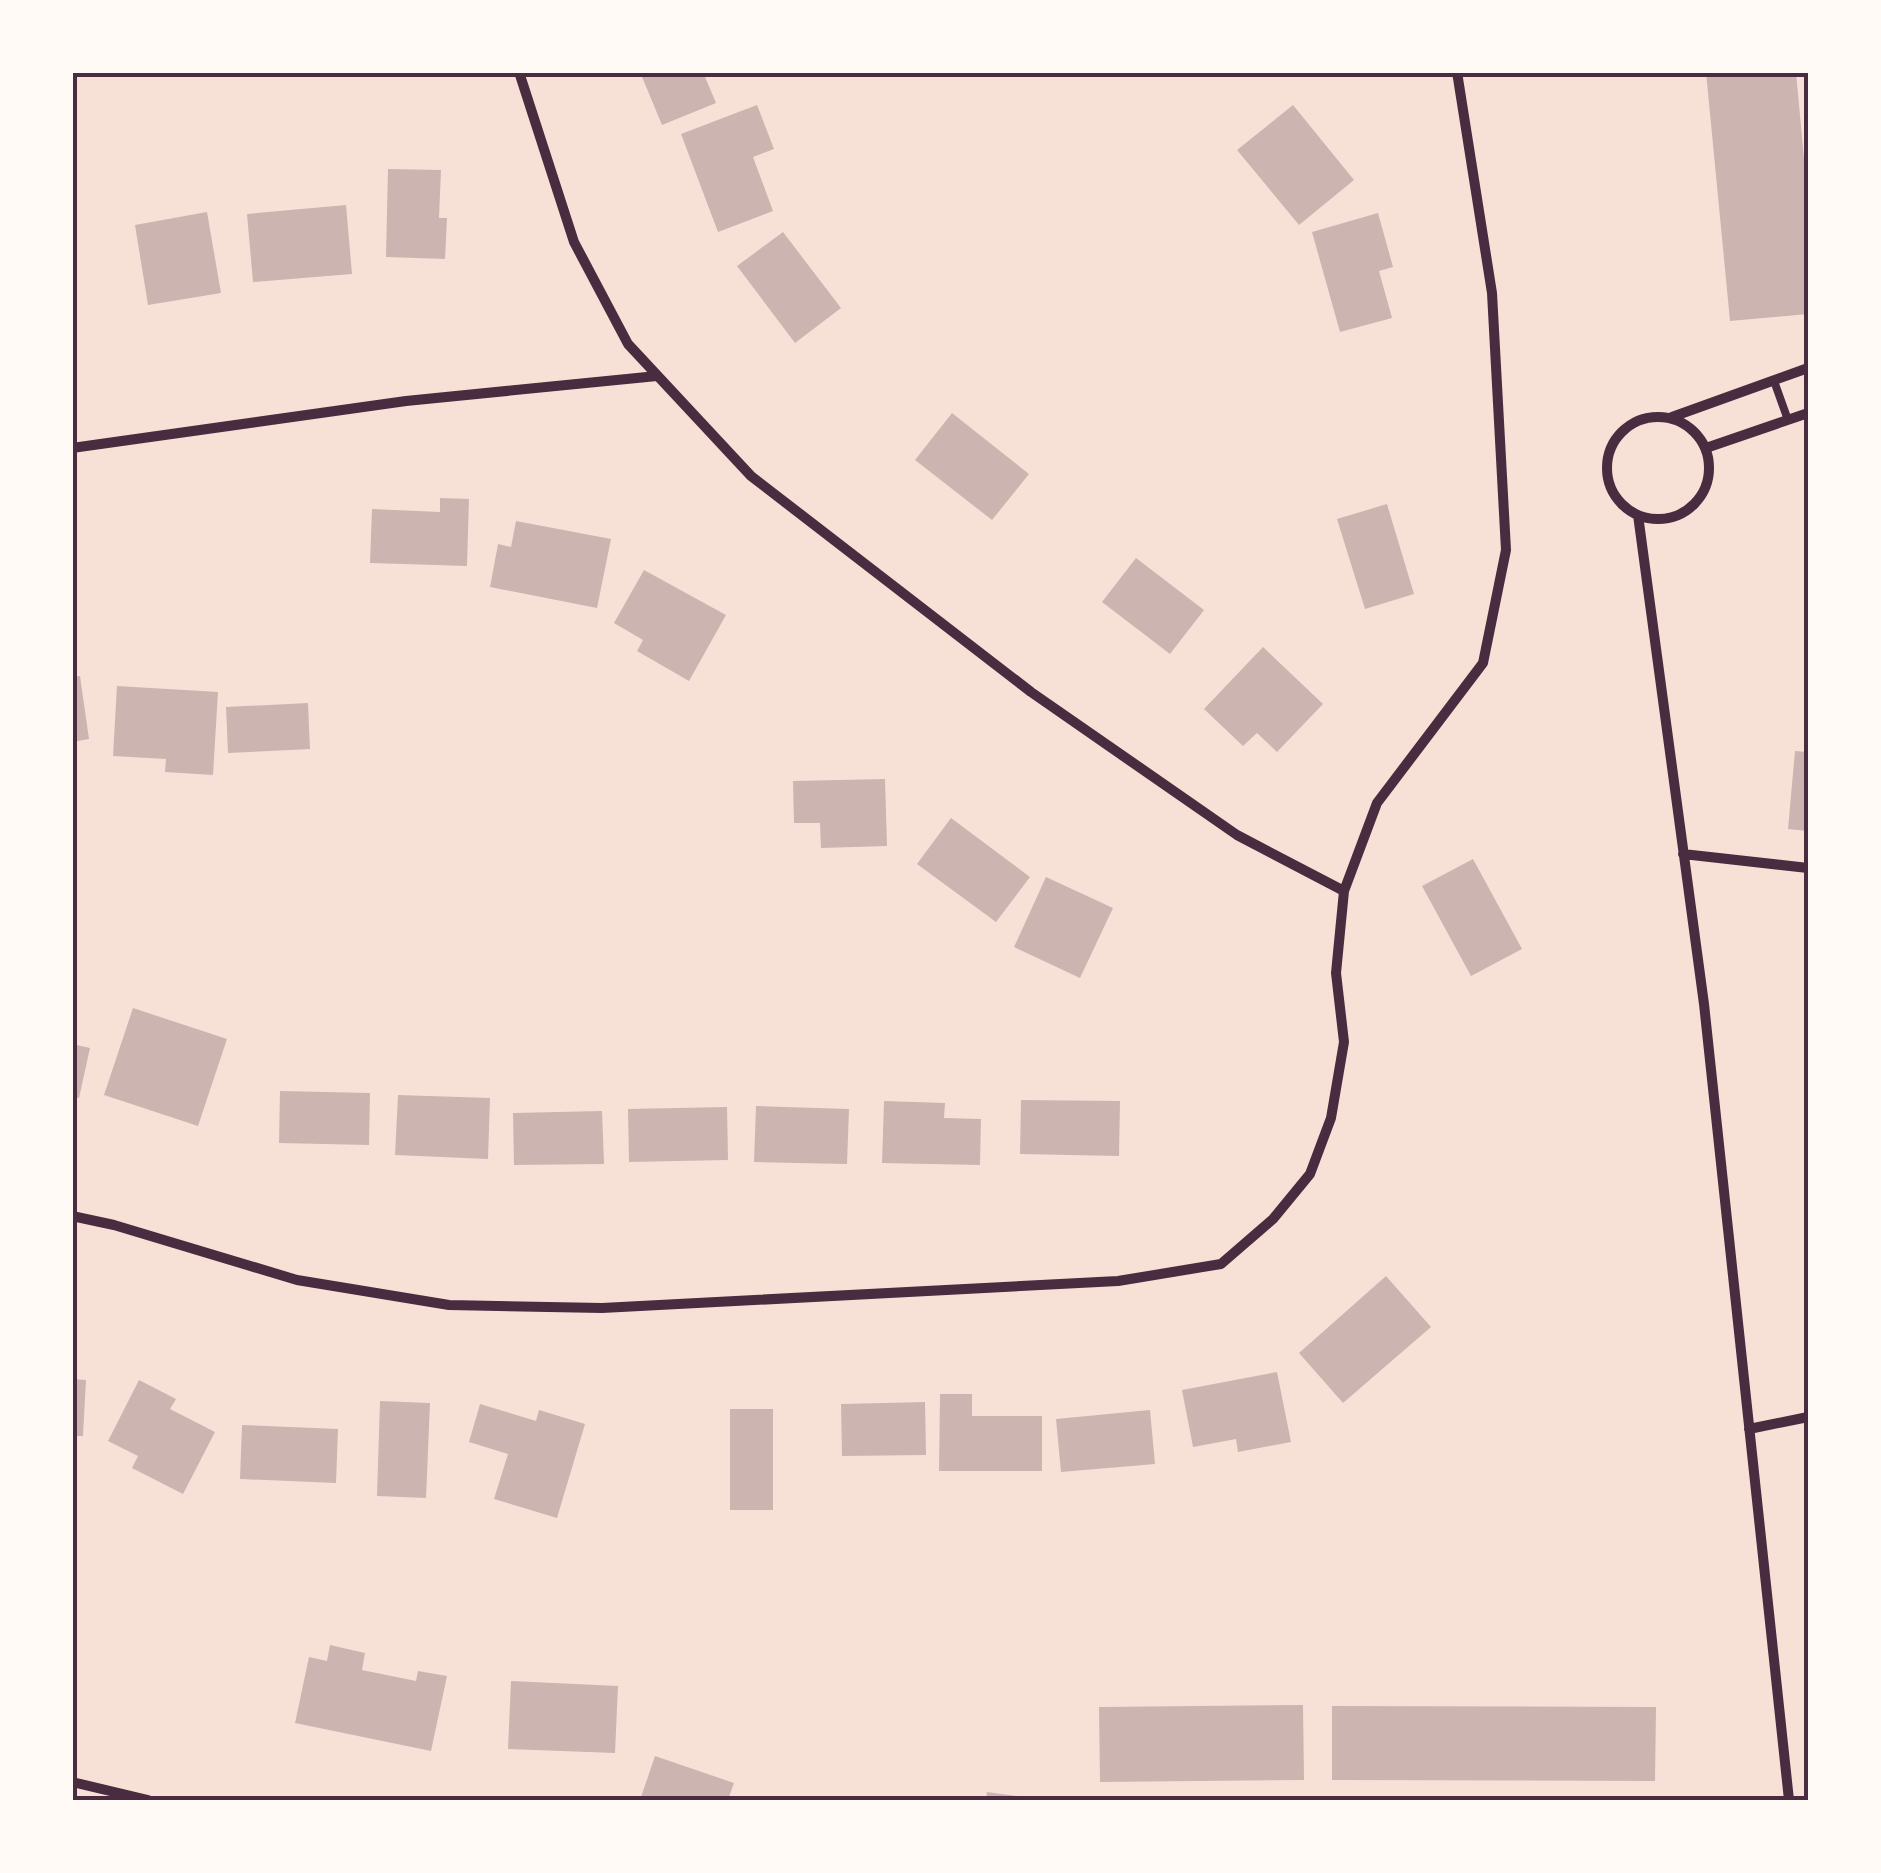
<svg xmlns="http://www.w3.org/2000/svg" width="1881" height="1873" font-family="'Exo 2',sans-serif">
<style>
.building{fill:#ccb4b1}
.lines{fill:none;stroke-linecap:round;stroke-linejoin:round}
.service{stroke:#4a2c40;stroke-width:8}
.minor{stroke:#4a2c40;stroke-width:10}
.neatline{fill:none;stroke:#4a2c40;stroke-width:4}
</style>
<rect width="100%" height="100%" fill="#f7e1d7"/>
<!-- building -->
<path class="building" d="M640,72H703L716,103L662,125Z
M1706,72H1796L1808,202V314L1730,321Z
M757,105L774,149L753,157L773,211L718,232L681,134Z
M1293,105L1354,180L1299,225L1237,150Z
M388,169L441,170L439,218H447L445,259L386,257Z
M346,205L352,274L253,282L247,214Z
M207,212L221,293L148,305L135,225Z
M1378,213L1393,267L1379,271L1392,318L1340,332L1312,232Z
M783,232L841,308L795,343L737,266Z
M952,413L1029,474L992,520L915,460Z
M440,498L469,499L467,566L370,563L372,509L440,512Z
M1387,504L1414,594L1365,609L1337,519Z
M516,521L611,539L597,608L490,587L498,544L511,547Z
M1136,558L1204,610L1170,654L1102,602Z
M644,570L726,615L689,681L637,651L643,640L614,623Z
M1263,647L1323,704L1277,752L1257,733L1243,746L1204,709Z
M80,676L89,739L72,742V677Z
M117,686L218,692L213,775L165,772L166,759L113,756Z
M308,703L310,749L228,753L226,707Z
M1795,751L1808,752V831L1788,829Z
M885,779L887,846L821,848L820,823H794L793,781Z
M951,818L1030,877L996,922L917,864Z
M1473,859L1522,949L1471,976L1422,886Z
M1046,877L1113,908L1080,978L1014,947Z
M133,1008L227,1039L198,1126L104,1095Z
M72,1044L90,1048L79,1098L72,1097Z
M280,1091L370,1093L369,1145L279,1143Z
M398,1095L490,1098L488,1159L395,1155Z
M1021,1100L1120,1101L1119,1156L1020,1154Z
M884,1101L945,1103L944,1118L981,1119L980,1165L882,1163Z
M756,1106L849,1109L847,1164L754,1162Z
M727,1107L728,1160L629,1162L628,1109Z
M602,1111L604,1164L514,1165L513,1113Z
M1386,1276L1431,1327L1343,1403L1299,1353Z
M1277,1372L1291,1442L1238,1452L1236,1439L1193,1447L1182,1390Z
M72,1379L86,1380L83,1436H72Z
M139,1380L176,1399L170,1409L215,1432L183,1494L132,1468L138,1456L108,1441Z
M940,1394H972V1416H1042V1471H939Z
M380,1401L430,1403L426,1498L377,1496Z
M925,1402L926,1455L842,1456L841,1404Z
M480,1404L536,1421L539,1410L585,1424L557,1518L494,1499L508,1454L469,1442Z
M730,1409H773V1510H730Z
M1150,1410L1155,1464L1061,1472L1056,1419Z
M242,1425L338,1429L336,1483L240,1479Z
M330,1645L365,1653L362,1670L416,1681L418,1671L447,1676L431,1751L295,1723L309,1657L327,1661Z
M511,1681L618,1686L615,1753L508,1749Z
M1303,1705L1304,1780L1100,1782L1099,1707Z
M1332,1706L1656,1707L1655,1781L1332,1780Z
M655,1756L734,1783L728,1800H640Z
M987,1792L1032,1798V1800H986Z"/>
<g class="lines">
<!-- service -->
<path class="service" d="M1774,381L1788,420"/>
<!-- minor -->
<path class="minor" d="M519,72L574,242L628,344L751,476L1031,692L1237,835L1344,891
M1607 468a51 51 0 1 1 102 0a51 51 0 1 1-102 0Z
M1672,417L1808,368
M72,448L406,401L657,376
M1706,448L1808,413
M1638,515L1704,1004L1789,1800
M1683,854L1808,868
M72,1216L114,1225L297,1280L449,1305L602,1308L1118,1281L1221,1264L1273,1219L1310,1174L1331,1118L1344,1042L1336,973L1344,891L1377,803L1483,663L1506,550L1492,293L1457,72
M1749,1429L1808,1417
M72,1782L148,1800"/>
</g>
<!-- border -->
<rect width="1881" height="1873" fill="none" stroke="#fffaf5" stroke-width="150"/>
<rect x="75" y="75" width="1731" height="1723" class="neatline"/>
</svg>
